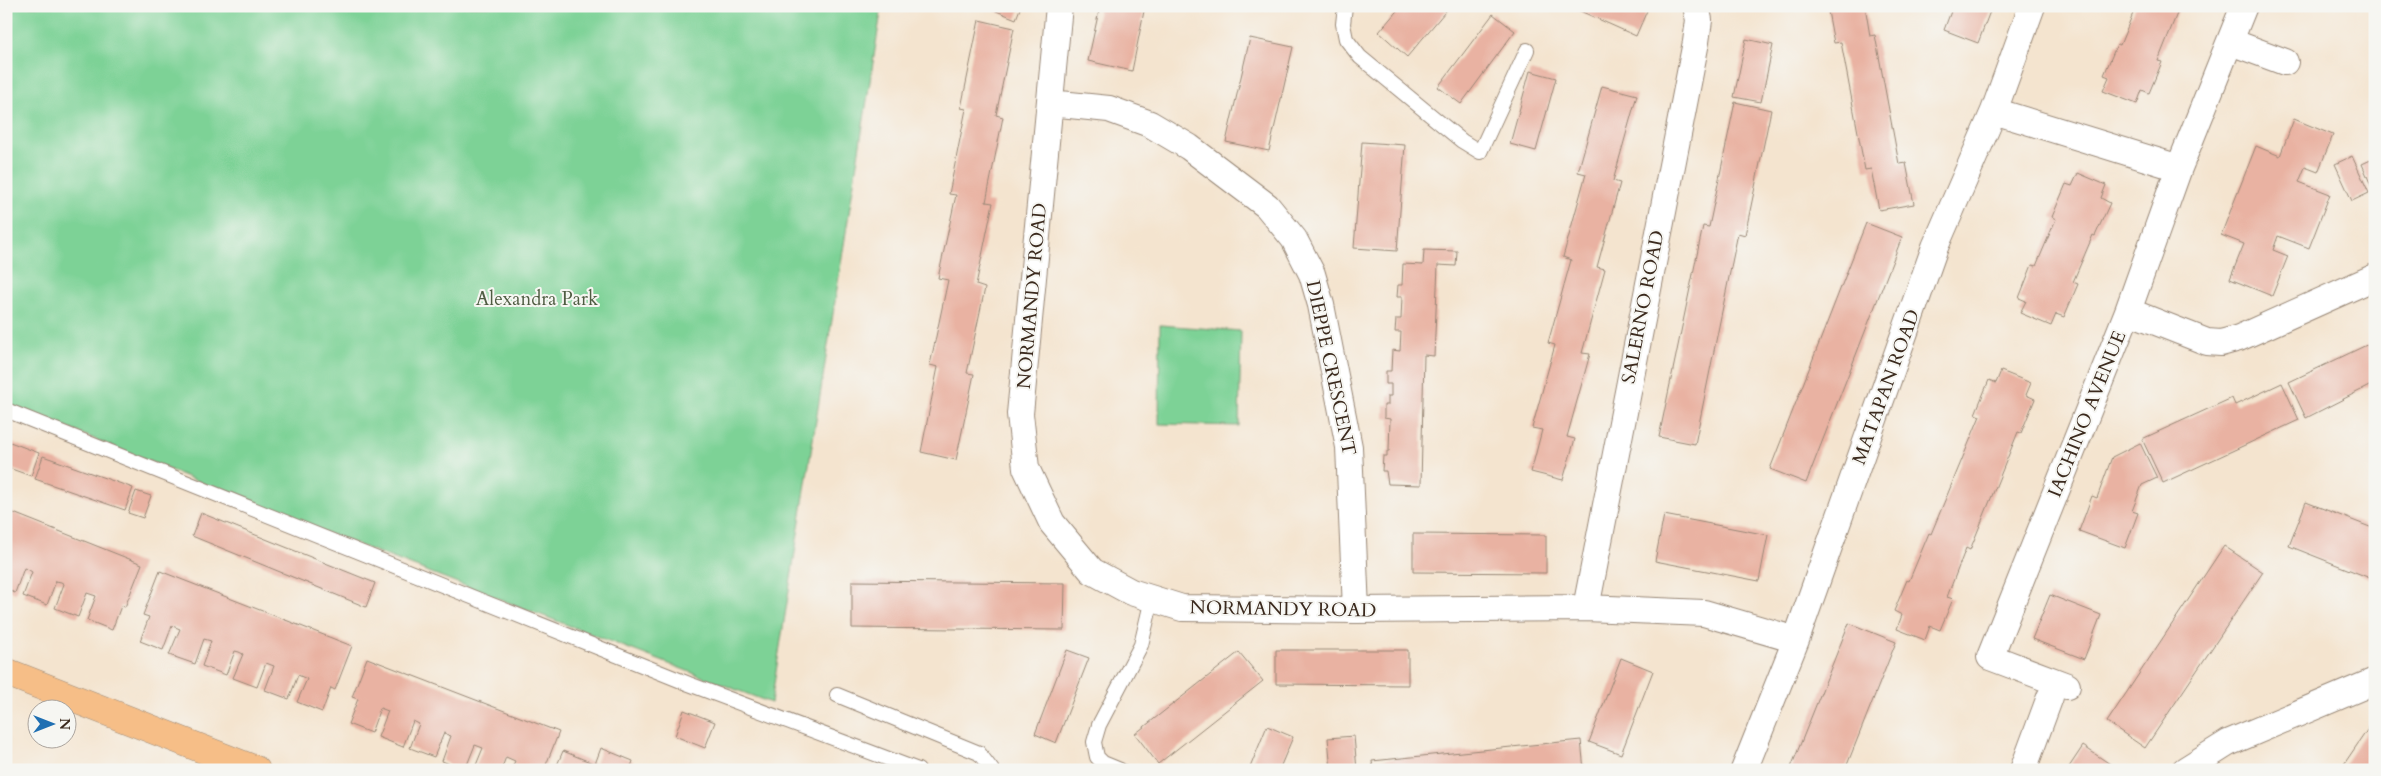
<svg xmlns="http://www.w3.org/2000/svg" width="2381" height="776" font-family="Cardo,serif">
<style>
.park{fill:#7dd296;stroke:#5c7e5a}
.building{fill:#e9b2a2}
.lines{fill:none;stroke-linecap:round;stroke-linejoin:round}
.lane-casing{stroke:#988776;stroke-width:16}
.street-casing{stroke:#988776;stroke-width:28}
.primary-casing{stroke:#988776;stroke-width:29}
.lane{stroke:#fff;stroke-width:14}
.street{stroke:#fff;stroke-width:26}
.primary{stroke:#f6be87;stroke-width:28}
.labels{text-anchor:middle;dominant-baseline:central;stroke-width:4;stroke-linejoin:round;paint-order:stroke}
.street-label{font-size:19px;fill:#3b2a1e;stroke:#f6f6f2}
.park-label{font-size:19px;fill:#4f5c42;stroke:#f6f6f2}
</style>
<rect width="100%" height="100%" fill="#f6f6f2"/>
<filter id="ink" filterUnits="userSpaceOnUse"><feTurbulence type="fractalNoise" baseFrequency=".02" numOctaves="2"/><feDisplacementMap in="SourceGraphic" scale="10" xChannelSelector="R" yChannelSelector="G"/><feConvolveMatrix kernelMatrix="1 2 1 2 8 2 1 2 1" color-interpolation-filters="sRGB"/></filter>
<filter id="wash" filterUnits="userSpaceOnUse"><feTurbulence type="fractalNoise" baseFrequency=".0096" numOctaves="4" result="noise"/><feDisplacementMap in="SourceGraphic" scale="20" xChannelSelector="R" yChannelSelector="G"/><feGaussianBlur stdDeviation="1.12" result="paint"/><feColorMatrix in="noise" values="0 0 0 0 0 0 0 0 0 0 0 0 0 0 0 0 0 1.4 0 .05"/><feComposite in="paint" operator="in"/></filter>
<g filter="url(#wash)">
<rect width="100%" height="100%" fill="#f4e4cf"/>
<!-- park -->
<path class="park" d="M6,6H882L771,703L288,518L6,403Z
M1160,325L1241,331L1239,426L1159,424Z"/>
<g id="blocks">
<!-- building -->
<path class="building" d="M984,6H1021L1016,19Z
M1100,6H1145L1132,71L1088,61Z
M1401,6H1450L1407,57L1379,32Z
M1569,6H1649L1636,36Z
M1827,6H1865L1870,36L1875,35L1899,164L1906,163L1914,204L1879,210L1871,169L1865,170L1841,42L1834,43Z
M1953,6H1992L1978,43L1944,30Z
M2136,6H2180L2158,61L2162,62L2149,93L2142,90L2137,104L2103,91L2109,77L2104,75L2117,44L2120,45Z
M1493,14L1515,31L1461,104L1438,87Z
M979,20L1014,28L996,115L1003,117L986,202L993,203L976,285L985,288L967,373L974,374L956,460L921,452L938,367L930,365L948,280L938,278L956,195L949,194L966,109L961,108Z
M1250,38L1293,47L1269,151L1226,142Z
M1746,39L1773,45L1761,102L1734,97Z
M1530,71L1556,78L1536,151L1510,144Z
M1602,86L1637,95L1613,181L1620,183L1597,267L1605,269L1582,353L1590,354L1567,437L1575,439L1563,480L1531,472L1542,430L1532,428L1555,345L1548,343L1571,260L1563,257L1586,174L1578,172Z
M1735,102L1771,110L1745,235L1738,233L1695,444L1659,437L1703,226L1709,227Z
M2294,119L2333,135L2318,172L2305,167L2299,182L2330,194L2309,248L2278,236L2273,250L2288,256L2272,296L2230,279L2244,244L2221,235L2256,146L2280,156Z
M1362,142L1405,145L1397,251L1354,248Z
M2352,156L2369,193L2352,201L2335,164Z
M2375,158V195L2362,164Z
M2078,173L2106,185L2101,198L2110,203L2095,236L2093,235L2073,282L2078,284L2064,317L2056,314L2051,326L2020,313L2026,301L2019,298L2032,265L2036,266L2056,219L2052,217L2066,184L2072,186Z
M1866,223L1902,237L1806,483L1770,469Z
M1424,250L1457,251L1456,266L1438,265L1434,356L1424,355L1421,485L1388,484L1386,471H1382L1383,456H1387V451H1389L1390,419L1384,418V405H1388V396H1391V384H1386V371H1391L1392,350L1400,351L1401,332H1395L1396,319H1401L1402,297H1397L1398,285H1402L1403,264L1423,265Z
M2375,341V383L2306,418L2289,382Z
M2001,371L2031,383L2026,395L2035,399L2021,433L2018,432L1970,550L1966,548L1947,597L1953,599L1940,630L1930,626L1925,640L1897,629L1902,615L1894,611L1907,580L1909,581L1929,533L1931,534L1941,510L1980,416L1975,414L1989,380L1996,383Z
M2282,383L2299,420L2163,483L2142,439L2232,398L2235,405Z
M10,442L39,453L31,476L6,467V452Z
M2140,443L2157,478L2142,485L2132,511L2138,513L2125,548L2079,531L2092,496L2097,498L2112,457Z
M43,456L133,488L125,510L35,479Z
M136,491L151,496L143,518L128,513Z
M2306,502L2375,529V580L2289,546Z
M6,510L142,564L125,607L121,606L112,630L87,620L96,596L87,593L78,617L55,608L64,584L61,582L56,581L47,605L23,596L32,572L29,570L24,568L15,593L6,589Z
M201,513L375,583L366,607L192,536Z
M1664,515L1768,535L1759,581L1655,561Z
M1413,534L1546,535V573L1413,572Z
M2224,546L2263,572L2145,748L2107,722Z
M160,571L352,646L335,690L331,688L322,712L297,702L307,679L298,675L289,699L265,690L274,666L266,663L257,687L233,678L243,654L239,652L235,651L226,675L202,666L211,641L204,639L195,664L169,655L180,629L175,627L172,626L163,650L140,641L149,617L143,615Z
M852,581L1065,583L1064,630L852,628Z
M2050,595L2101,615L2084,659L2032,639Z
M1849,623L1896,642L1845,770H1790Z
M1067,650L1089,658L1056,743L1035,734Z
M1276,650H1408V685L1276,684Z
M1239,652L1263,681L1158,764L1135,734Z
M367,658L559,732L544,770H511L515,761L506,757L501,770H474L483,748L475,745L465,770L442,761L451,736L448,735L444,733L434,757L410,748L419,724L413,721L403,747L378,737L388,711L380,708L371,733L348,724L358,699L352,697Z
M1621,658L1653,671L1621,754L1589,742Z
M684,710L715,722L705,748L675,736Z
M2374,720L2375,770H2340Z
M1267,726L1293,737L1279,770H1249Z
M1354,736L1357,770H1331L1328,738Z
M1581,740L1584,770H1373L1372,761Z
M2083,746L2119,770H2067Z
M601,748L633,761L630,770H555L563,751L595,764Z"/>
</g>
</g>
<g filter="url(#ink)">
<use href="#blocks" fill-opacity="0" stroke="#988776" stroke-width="1"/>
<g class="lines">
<!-- lane casing -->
<g class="lane-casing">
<path id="lane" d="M1345,6L1343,24L1346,39L1360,57L1462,141L1480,152L1527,50
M6,410L689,684L918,770
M837,695L979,753L992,770
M1120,770L1103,763L1097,757L1094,742L1099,725L1141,645L1152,599"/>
</g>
<!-- street casing -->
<g class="street-casing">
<path id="street" d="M1059,6L1020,414L1026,468L1052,523L1092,571L1131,592L1182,608L1356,610L1586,608L1704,613L1796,640
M2231,42L2285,62
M1050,103L1109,109L1150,124L1189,147L1267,206L1294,239L1312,274L1321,305L1349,447L1356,610
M1994,111L2179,168
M2128,311L2207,342L2221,343L2239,338L2375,277
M1586,608L1696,42L1699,20L1696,6
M2067,686L1990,657L2128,311L2179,168L2244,6
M1744,770L1796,640L1935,247L1994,111L2032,6
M2023,770L2050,697
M2185,770L2228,743L2375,681"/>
</g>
<!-- primary casing -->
<g class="primary-casing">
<path id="primary" d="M6,672L256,770"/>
</g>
<!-- lane -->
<use href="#lane" class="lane"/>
<!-- street -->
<use href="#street" class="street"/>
<!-- primary -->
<use href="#primary" class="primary"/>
</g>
</g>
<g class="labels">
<!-- street labels -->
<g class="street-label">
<text transform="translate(1032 296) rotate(-85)">NORMANDY ROAD</text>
<text transform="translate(1643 307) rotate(-79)">SALERNO ROAD</text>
<text transform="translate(1331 368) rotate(78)">DIEPPE CRESCENT</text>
<text transform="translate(1886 387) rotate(-70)">MATAPAN ROAD</text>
<text transform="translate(2087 414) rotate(-68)">IACHINO AVENUE</text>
<text transform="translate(1283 609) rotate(1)">NORMANDY ROAD</text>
</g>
<!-- park labels -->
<g class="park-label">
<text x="537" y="299">Alexandra Park</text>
</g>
</g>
<!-- margin -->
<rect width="2381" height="776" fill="none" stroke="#f6f6f2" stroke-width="25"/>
<!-- north arrow -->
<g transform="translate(52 724) rotate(90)"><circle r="24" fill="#f6f6f2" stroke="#aba49d"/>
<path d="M0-4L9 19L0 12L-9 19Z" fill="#1f6fb2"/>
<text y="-8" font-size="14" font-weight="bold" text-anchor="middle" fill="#3b2a1e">N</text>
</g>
</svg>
